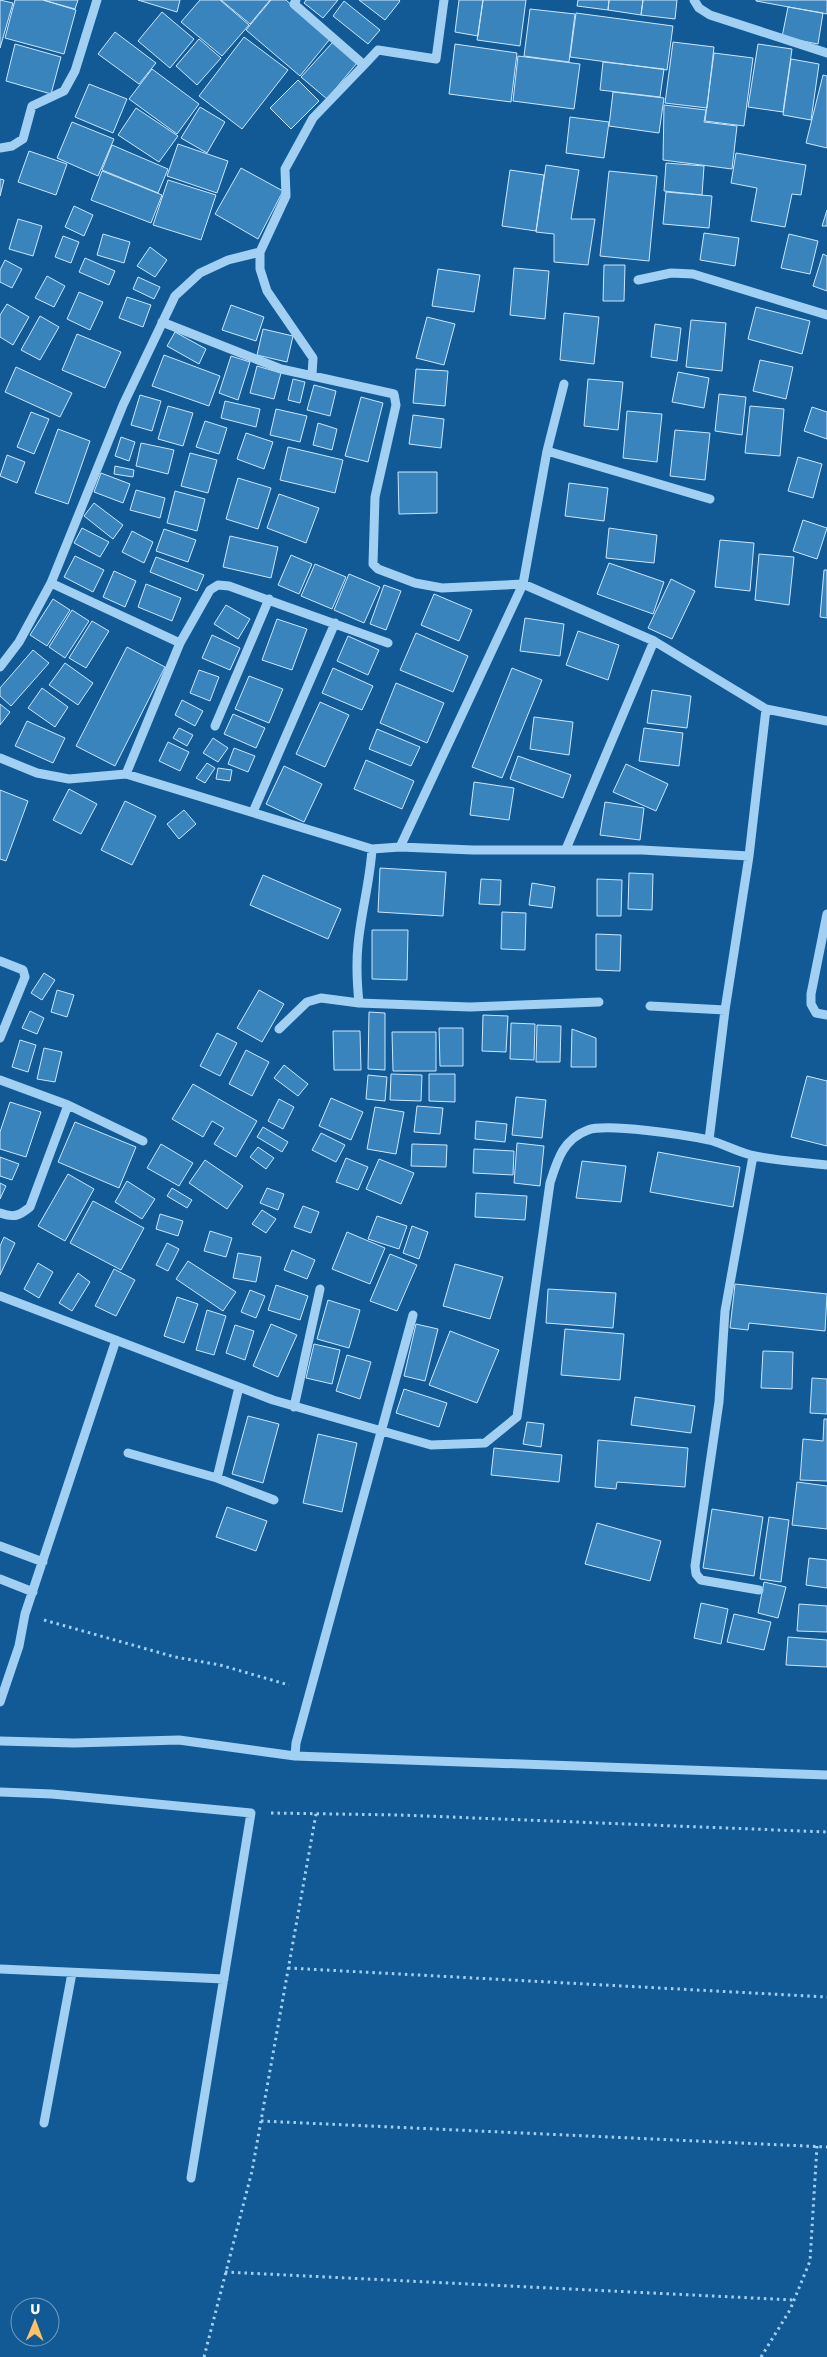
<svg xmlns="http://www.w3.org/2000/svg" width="827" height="2357" font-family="Poppins,sans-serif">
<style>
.building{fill:#3a84be;stroke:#c9e7fd}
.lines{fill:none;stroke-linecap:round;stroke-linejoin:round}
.path{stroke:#a1d0f3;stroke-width:3;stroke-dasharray:2.5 4;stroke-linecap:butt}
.minor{stroke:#a1d0f3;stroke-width:9}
</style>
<rect width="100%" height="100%" fill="#115a96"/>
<!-- building -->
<path class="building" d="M0,0L13,3L0,48Z
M15,0H43L76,10L64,54L5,38Z
M43,0H78L75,9Z
M138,0H180L177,12Z
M200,0H220L249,25L222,56L181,22Z
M221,0H270L250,24Z
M271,0H286L330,39L300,76L246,30Z
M306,0H338L323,18L304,3Z
M359,0H399L400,1L385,20Z
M459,0H483L478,36L455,32Z
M483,0H526L520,46L477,40Z
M578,0H609L608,10L577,6Z
M609,0H643L641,15L608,10Z
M643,0H677L675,19L641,15Z
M827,0V14L756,1V0Z
M344,1L380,30L368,44L333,16Z
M788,7L823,13L818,44L782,37Z
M530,9L575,14L569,62L524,56Z
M162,12L194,39L170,68L138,41Z
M576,13L673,26L667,70L570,57Z
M115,32L156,63L139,84L98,54Z
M244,37L288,70L242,129L199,96Z
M199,39L221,58L197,85L176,66Z
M333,42L357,63L327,99L301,77Z
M673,42L714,47L707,108L665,103Z
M15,44L61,57L51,94L6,81Z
M455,44L517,53L511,102L449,94Z
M758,44L792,49L783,112L748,107Z
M714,53L753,58L744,126L705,121Z
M518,56L580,64L574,109L513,101Z
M791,59L819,64L811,120L783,115Z
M603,62L664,69L660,97L600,90Z
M152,69L199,104L177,134L129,99Z
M823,75L827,76V148L806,143Z
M298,80L319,101L291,129L270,108Z
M89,84L127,99L113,133L75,117Z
M613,92L664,98L659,133L609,126Z
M664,105L706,110L704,122L737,126L732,169L663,160Z
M200,107L225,122L207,153L181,138Z
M136,108L178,136L159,162L118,135Z
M570,117L609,122L604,158L566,153Z
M72,122L114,139L98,176L57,158Z
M178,144L228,161L217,193L167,176Z
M112,145L168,169L158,193L102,170Z
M29,151L67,164L56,195L18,182Z
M736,153L806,165L801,195L792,194L785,227L751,221L757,188L731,183Z
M666,163L704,166L702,195L664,191Z
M546,165L579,170L571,219H595L588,265L554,262V234L536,232Z
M241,168L283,191L258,239L215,214Z
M510,170L544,175L536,231L502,226Z
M102,171L162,195L151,223L91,200Z
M609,171L657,176L649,261L600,256Z
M0,179L4,180L0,196Z
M168,180L216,195L201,240L153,225Z
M666,192L712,196L709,228L663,224Z
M74,206L93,215L84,236L65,227Z
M827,210V226H822Z
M18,219L42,226L33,256L9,249Z
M704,233L739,238L735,266L700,260Z
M103,234L130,242L124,263L97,255Z
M789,234L818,241L810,274L781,268Z
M63,236L79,242L71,263L55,257Z
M150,247L167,260L155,277L137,266Z
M823,254L827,256V291L813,286Z
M85,258L115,271L109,285L79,272Z
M5,260L22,269L12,288L0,282V270Z
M604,265H625L624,301H603Z
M514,268L549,271L545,319L510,315Z
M438,269L480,275L474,312L432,306Z
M47,276L65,286L54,307L35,298Z
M138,277L160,287L154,299L133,289Z
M79,292L103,302L90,330L67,319Z
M127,297L151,305L143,327L119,318Z
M7,304L29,317L13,345L0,337V315Z
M231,305L264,317L256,341L222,330Z
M756,307L810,321L802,354L748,339Z
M564,313L599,317L594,364L560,360Z
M40,316L59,327L40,360L21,350Z
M427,317L455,324L444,365L416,358Z
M691,320L726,323L722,371L686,367Z
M655,324L681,328L677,361L651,357Z
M263,329L293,336L287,362L257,355Z
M175,332L206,349L199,364L167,346Z
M77,334L121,352L105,388L62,370Z
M164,355L220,376L209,406L152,386Z
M231,356L250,362L238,400L219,393Z
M760,360L793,367L786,399L753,391Z
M257,366L281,373L274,399L250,393Z
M16,367L72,393L60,417L5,392Z
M416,369L448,371L445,406L413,403Z
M678,372L709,378L704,408L672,402Z
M293,379L305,382L300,403L288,400Z
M588,379L623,382L618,430L584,426Z
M314,385L336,391L330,416L307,410Z
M719,394L746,397L742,435L715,431Z
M140,395L161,401L152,431L131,425Z
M361,397L383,403L368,462L345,456Z
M225,401L260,409L256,427L221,418Z
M168,406L193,413L183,446L158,439Z
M750,406L784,409L780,456L745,453Z
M812,407L827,412V439L804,431Z
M276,409L307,416L300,442L270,435Z
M627,411L662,414L657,462L623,458Z
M31,412L49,419L34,454L17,447Z
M413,415L444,419L441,448L409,444Z
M205,421L227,428L219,454L196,447Z
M318,423L337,429L332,450L313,445Z
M58,429L90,441L68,504L35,493Z
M675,430L710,433L705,480L670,476Z
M246,433L273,442L264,469L237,459Z
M121,437L135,442L129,461L115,456Z
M141,443L174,450L168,474L136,466Z
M288,447L343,460L335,493L280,480Z
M190,453L217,460L208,493L181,486Z
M7,455L25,462L17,483L0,476Z
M798,457L822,464L813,498L788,491Z
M115,466L134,470L133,477L114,474Z
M398,472H437V513L399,514Z
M101,473L130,484L123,503L94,492Z
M238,478L271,488L258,529L226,519Z
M569,483L608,488L604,521L565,516Z
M136,490L165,498L160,518L130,510Z
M175,491L205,499L197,531L167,523Z
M279,494L319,508L306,543L267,528Z
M94,503L123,525L113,539L84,516Z
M803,520L827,528L817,559L793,551Z
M82,528L109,542L100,557L74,543Z
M609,528L657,535L654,563L606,558Z
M164,529L196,540L188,562L156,551Z
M132,531L153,542L144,563L122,552Z
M230,536L278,547L271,578L223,567Z
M720,540L754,543L750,591L715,587Z
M759,554L794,557L789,605L755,600Z
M291,555L312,564L299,594L278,585Z
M75,556L104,570L93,592L64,577Z
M156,557L204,575L197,591L150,572Z
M609,563L664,582L653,614L597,594Z
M315,564L346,577L332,609L301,596Z
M824,570H827V618L820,617Z
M114,571L136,581L125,607L103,597Z
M349,574L380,587L364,623L334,610Z
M671,579L695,591L672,639L648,628Z
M146,584L181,598L172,621L138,607Z
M384,585L401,591L386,630L370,624Z
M434,594L472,610L459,641L421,625Z
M53,599L70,610L47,646L30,635Z
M226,605L250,619L238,639L214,624Z
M72,610L89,621L65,658L49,647Z
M525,618L564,624L560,656L520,651Z
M277,619L307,629L292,670L262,660Z
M92,621L109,631L86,668L69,658Z
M578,631L619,645L608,680L566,665Z
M416,633L468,656L453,692L400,670Z
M212,635L240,648L230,670L202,658Z
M348,636L379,650L368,675L337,661Z
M127,647L165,667L115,766L76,746Z
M33,650L49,663L11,706L0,696V688Z
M65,663L93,683L78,705L49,685Z
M333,668L373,686L362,710L322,693Z
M512,668L542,680L502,778L472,767Z
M199,670L219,677L210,701L190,693Z
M249,676L283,689L269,723L235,709Z
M396,683L444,703L427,743L380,723Z
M42,688L68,707L55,727L28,708Z
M652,690L691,696L687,728L647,723Z
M182,700L203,711L195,726L175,715Z
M320,702L349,715L325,767L296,754Z
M0,704L10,712L0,725Z
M233,714L265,728L256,748L224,734Z
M534,717L573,722L569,755L530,749Z
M27,721L65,738L53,763L15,746Z
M179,728L193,735L187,746L173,738Z
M644,728L683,733L679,766L639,761Z
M377,729L420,747L411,766L369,749Z
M213,738L228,748L218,762L203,753Z
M168,742L189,752L180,771L159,761Z
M234,748L255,756L248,772L228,764Z
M518,756L571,775L563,798L510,779Z
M366,760L414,781L402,809L354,789Z
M207,763L215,768L205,783L196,778Z
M626,764L668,784L656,811L613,792Z
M284,766L322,784L304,822L266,804Z
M218,768L232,770L230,781L216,779Z
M474,782L514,788L509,820L470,815Z
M69,789L97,804L81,834L53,820Z
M0,790L28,801L6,861L0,859Z
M125,801L156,816L132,865L101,850Z
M605,802L644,808L640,840L600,835Z
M184,810L196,824L179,839L167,824Z
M380,868L446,872L443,916L378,912Z
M629,873L653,874L652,910L628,909Z
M263,875L341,909L328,939L250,905Z
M481,879L501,880L500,905L479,904Z
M597,879L622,880L621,916H597Z
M532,883L555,887L552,908L529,905Z
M502,912L526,913L525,950L501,949Z
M372,930H408L407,980L372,979Z
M596,934L621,935L620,971L596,970Z
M44,973L55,980L42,1000L31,993Z
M57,990L74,995L67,1017L51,1012Z
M259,990L284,1004L262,1042L237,1028Z
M30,1011L44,1018L37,1034L22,1028Z
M369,1012L385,1013V1070L368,1069Z
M483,1015L508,1016L506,1052L482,1051Z
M511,1023L535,1024L534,1060L510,1059Z
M537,1025L561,1026L560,1062H536Z
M439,1028H463V1066H440Z
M572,1029L596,1038V1067H571Z
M333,1031H360L361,1070H334Z
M392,1032H436V1071H393Z
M217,1033L237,1043L220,1076L200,1066Z
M20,1040L36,1045L28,1072L12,1067Z
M44,1048L62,1052L55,1082L37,1079Z
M246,1050L269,1062L252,1096L229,1084Z
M284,1065L308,1084L298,1096L274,1078Z
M391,1074L422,1075L421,1101L390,1100Z
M429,1074H455V1102L429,1101Z
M368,1075L387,1077L385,1101L366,1099Z
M807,1076L827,1081V1146L791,1137Z
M193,1084L257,1121L236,1157L214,1144L224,1128L212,1121L203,1137L172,1119Z
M516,1097L546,1100L542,1138L512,1135Z
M331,1098L363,1112L351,1140L319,1126Z
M279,1099L294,1107L283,1129L268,1121Z
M10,1102L41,1112L26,1157L0,1149V1132Z
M417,1106L443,1108L440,1134L414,1132Z
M375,1107L404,1112L396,1154L367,1149Z
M476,1121L507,1124L505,1142L475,1139Z
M75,1122L136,1147L119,1188L58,1162Z
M263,1127L288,1142L282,1152L257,1137Z
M321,1133L345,1145L336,1162L312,1150Z
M517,1143L544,1146L540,1186L514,1183Z
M161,1144L193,1163L179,1186L147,1168Z
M412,1144L447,1145L446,1167L411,1166Z
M258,1147L274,1158L266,1169L250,1157Z
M474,1149L514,1151L513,1175L473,1173Z
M658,1152L740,1167L733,1207L650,1192Z
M0,1157L19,1164L12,1180L0,1176Z
M346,1158L368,1167L358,1190L336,1182Z
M379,1159L414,1173L401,1204L366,1189Z
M205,1160L243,1186L227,1209L189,1183Z
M582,1161L626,1166L621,1202L576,1198Z
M68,1174L94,1189L65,1241L38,1226Z
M127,1181L155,1199L142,1219L115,1202Z
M0,1183L6,1186L0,1199Z
M172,1188L192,1200L187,1208L167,1196Z
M267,1188L284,1194L278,1210L260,1203Z
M476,1193L527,1196L525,1220L475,1217Z
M93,1201L144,1228L121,1270L70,1243Z
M303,1206L319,1212L311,1233L294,1227Z
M262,1210L276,1219L266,1233L252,1224Z
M160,1214L183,1221L178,1236L156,1229Z
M377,1216L407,1226L399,1249L368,1239Z
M412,1226L428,1232L419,1259L403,1253Z
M210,1231L232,1238L226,1257L204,1251Z
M347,1232L385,1248L370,1284L332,1269Z
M4,1237L15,1243L0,1275V1246Z
M167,1243L179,1249L168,1271L156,1265Z
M292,1250L315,1260L307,1279L284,1270Z
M238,1253L261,1257L256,1282L233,1278Z
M390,1254L417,1265L397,1311L370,1301Z
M188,1261L236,1292L223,1311L176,1279Z
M38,1263L53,1272L39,1298L24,1289Z
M455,1264L503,1277L490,1319L443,1306Z
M114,1269L135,1280L116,1316L95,1306Z
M78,1273L90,1282L72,1311L59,1303Z
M735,1284L827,1294L825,1331L749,1323L748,1330L730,1328Z
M276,1285L308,1296L300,1320L268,1310Z
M548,1289L616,1293L613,1328L546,1323Z
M250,1290L265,1296L256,1318L241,1312Z
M177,1297L198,1304L184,1343L164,1336Z
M328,1300L360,1310L349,1348L317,1339Z
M207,1310L226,1316L214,1355L196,1350Z
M271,1324L297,1335L278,1377L253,1366Z
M416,1324L438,1329L425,1381L404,1376Z
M235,1325L254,1331L245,1360L226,1353Z
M565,1329L624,1334L620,1380L561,1375Z
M450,1331L499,1350L477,1403L429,1385Z
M314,1344L340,1350L332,1384L306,1378Z
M763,1351L793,1352L792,1389L761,1388Z
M347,1355L371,1362L360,1399L336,1391Z
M812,1378L827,1379V1414L810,1413Z
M404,1389L447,1403L439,1427L396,1413Z
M635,1397L695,1406L691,1433L631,1425Z
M248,1416L279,1424L263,1483L232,1474Z
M824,1419H827V1481L800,1480L803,1439L823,1441Z
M527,1422L544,1424L541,1447L523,1444Z
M318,1434L357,1443L342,1512L303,1503Z
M598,1440L688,1448L685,1487L617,1482L616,1489L595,1487Z
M494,1448L562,1455L559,1482L491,1475Z
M797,1482L827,1486V1529L792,1525Z
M227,1507L267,1521L256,1551L216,1537Z
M712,1509L763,1517L754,1576L703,1568Z
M769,1517L789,1520L781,1582L760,1579Z
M597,1523L661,1541L650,1581L585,1564Z
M809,1558L827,1560V1588L806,1585Z
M764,1582L786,1587L778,1618L758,1613Z
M701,1603L728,1609L721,1644L694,1638Z
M799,1604L827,1606V1632L797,1631Z
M734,1614L771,1622L764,1650L727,1642Z
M788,1637L827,1640V1667L786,1665Z"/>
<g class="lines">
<!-- path -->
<path class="path" d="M44,1620L175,1657L220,1665L289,1685
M271,1813L400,1815L827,1832
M288,1968L827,1997
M261,2121L827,2147
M225,2272L794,2300
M204,2357L252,2171L316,1814
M761,2357L790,2310L810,2261L817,2146"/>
<!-- minor -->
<path class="minor" d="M296,0L294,4L364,65L313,118L285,169L286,196L260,252V269L267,291L313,358L312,375
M694,0L699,8L710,15L827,53
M364,65L378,50L436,59L444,0
M0,148L12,146L23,139L32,106L64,91L75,71L97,0
M638,280L671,273L693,274L827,315
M162,322L281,369L394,394L396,405L375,497L373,564L378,569L415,583L442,588L523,584L654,641L766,709
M547,451L564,384
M51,583L180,643
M0,667L19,642L51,583L123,405L175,296L200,273L228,260L260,252
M215,726L269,599
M0,758L37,773L69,779L126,774L372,849L400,847L473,850H642L749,856
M126,774L180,643L210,590L218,585L229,586L388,643
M253,812L335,623
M400,847L523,584L547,451L710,499
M566,849L654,641
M827,914L811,994V1004L816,1013L827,1015
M0,961L23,970L25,977L0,1038
M359,1003C357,983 356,964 358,945C361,912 370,882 372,849
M650,1006L725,1010
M279,1029L307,1002L321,998L359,1003L470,1007L599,1002
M0,1080L68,1105L30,1207C19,1216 14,1218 0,1213
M68,1105L143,1141
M709,1140L725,1010L749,856L766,709L827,721
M753,1156L725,1311L719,1402L695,1566L696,1574L701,1580L759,1590
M0,1296L273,1400L431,1445L485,1443L517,1417L550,1183C557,1161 563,1139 588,1130C607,1123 686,1135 709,1140C724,1144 739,1153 755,1156C779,1161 803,1162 827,1165
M413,1315L296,1743L295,1756L827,1775
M294,1407L320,1289
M128,1453L217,1478L239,1387
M217,1478L274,1500
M0,1546L43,1562
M0,1579L33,1592
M0,1702L19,1646L25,1614L116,1340
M0,1741L74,1743L179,1740L295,1756
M0,1792L52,1794L251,1813L191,2178
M0,1969L224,1979
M44,2123L72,1973"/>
</g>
<!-- north arrow -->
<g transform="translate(35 2322) rotate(1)"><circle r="24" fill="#115a96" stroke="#709cc0"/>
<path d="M0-4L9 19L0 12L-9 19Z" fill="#ffc164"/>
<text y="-8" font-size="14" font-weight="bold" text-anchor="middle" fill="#ffffff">U</text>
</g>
</svg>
